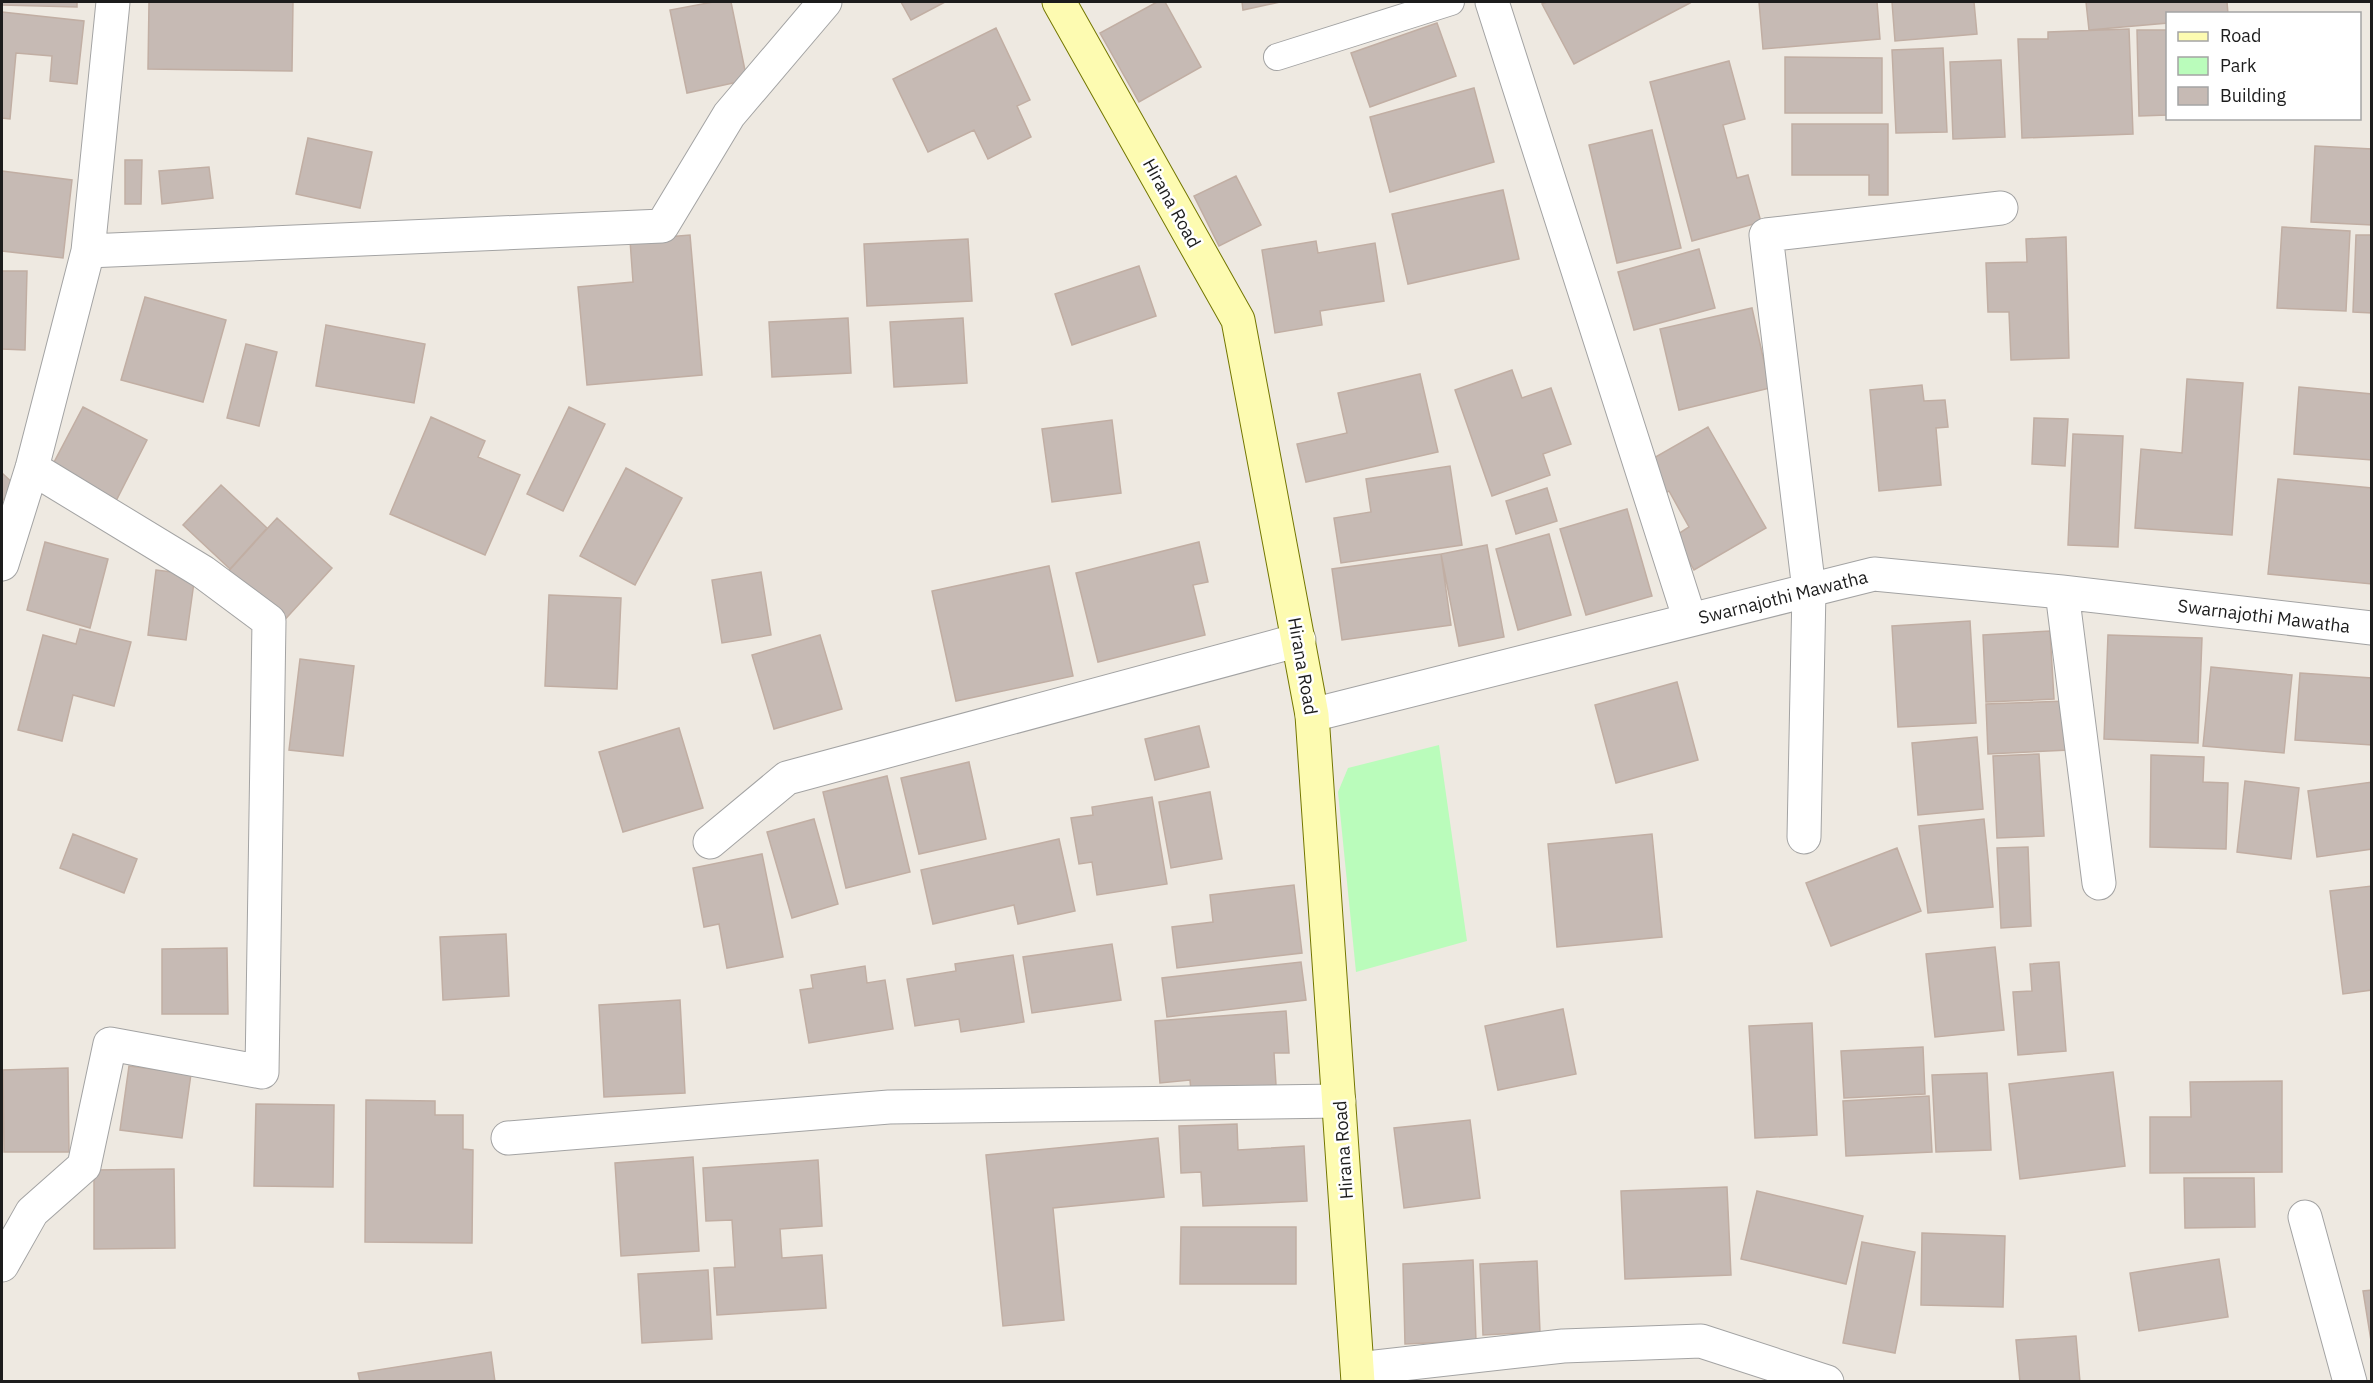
<svg xmlns="http://www.w3.org/2000/svg" width="2373" height="1383" font-family="'IBM Plex Sans',sans-serif">
<style>
.park{fill:#bafcbb}
.building{fill:#c6bab4;stroke:#c1aea3;stroke-width:1.5}
.lines{fill:none;stroke-linecap:round;stroke-linejoin:round}
.lane-casing{stroke:#a3a3a3;stroke-width:28}
.street-casing{stroke:#a3a3a3;stroke-width:35}
.secondary-casing{stroke:#737600;stroke-width:35}
.lane{stroke:#fff;stroke-width:26}
.street{stroke:#fff;stroke-width:33}
.secondary{stroke:#fdfbb1;stroke-width:33}
.labels{text-anchor:middle;dominant-baseline:central;stroke-width:5;stroke-linejoin:round;paint-order:stroke}
.street-label{font-size:18px;fill:#1c1c1c;stroke:#fff}
</style>
<rect width="100%" height="100%" fill="#eee9e1"/>
<!-- park -->
<path class="park" d="M1439,745L1467,941L1356,972L1338,792L1348,768Z"/>
<!-- building -->
<path class="building" d="M2,2H77V7L2,5Z
M149,2H293L292,71L148,69Z
M713,2H731L747,80L687,93L670,10Z
M901,2H945L911,20Z
M1157,2H1165L1201,67L1139,102L1100,33Z
M1242,2H1280L1243,10Z
M1547,2H1689L1690,3L1574,64L1542,4Z
M1759,2H1877L1880,39L1763,49Z
M1892,2H1974L1977,34L1895,41Z
M2086,2H2227L2228,14H2168V23L2089,30Z
M2,12L84,21L77,84L50,81L52,56L16,53L10,119L2,118Z
M1437,23L1456,76L1370,107L1351,53Z
M996,28L1030,100L1017,106L1031,137L988,159L974,130L928,152L893,79Z
M2129,29L2133,134L2022,138L2018,39H2048V32Z
M2137,30H2168V115L2139,116Z
M1943,48L1947,132L1896,133L1892,50Z
M1785,57L1882,58V113H1785Z
M2001,60L2005,137L1953,139L1950,62Z
M1729,61L1745,119L1723,125L1737,178L1748,175L1761,222L1692,241L1650,82Z
M1474,88L1494,162L1390,192L1370,117Z
M1792,124H1888V195H1869V175H1792Z
M1652,130L1681,248L1617,263L1589,145Z
M308,138L372,152L360,208L296,194Z
M2315,146L2372,149V225L2311,222Z
M125,160H142L141,204H125Z
M209,167L213,198L162,204L159,171Z
M2,171L72,180L63,258L2,251Z
M1236,176L1261,225L1219,246L1194,196Z
M1503,190L1519,259L1408,284L1392,214Z
M2282,227L2350,231L2346,311L2277,308Z
M690,235L702,375L587,385L578,287L633,282L630,240Z
M2356,235H2372V313L2353,312Z
M2066,237L2069,358L2011,360L2009,312H1988L1986,263L2027,262L2026,239Z
M968,239L972,301L867,306L864,244Z
M1316,241L1318,253L1375,243L1384,301L1320,311L1322,325L1275,333L1262,250Z
M1699,249L1715,308L1634,330L1618,272Z
M1139,266L1156,316L1072,345L1055,294Z
M2,271H27L25,350L2,349Z
M145,297L226,320L203,402L121,380Z
M1752,308L1770,388L1679,410L1660,329Z
M848,318L851,373L772,377L769,322Z
M963,318L967,383L894,387L890,322Z
M326,325L425,344L414,403L316,386Z
M246,344L277,352L259,426L227,418Z
M1512,370L1522,398L1551,388L1571,444L1543,454L1550,475L1492,496L1455,390Z
M1420,374L1438,452L1306,482L1297,444L1347,433L1338,393Z
M2187,379L2243,383L2232,535L2135,528L2141,449L2182,453Z
M1922,385L1924,401L1945,400L1948,427L1936,428L1941,485L1879,491L1870,390Z
M2299,387L2372,394V460L2294,454Z
M83,407L147,440L116,501L51,468Z
M569,407L605,424L563,511L527,494Z
M431,417L485,441L478,457L520,475L485,555L390,514Z
M2034,418L2068,419L2065,466L2032,464Z
M1112,420L1121,493L1052,502L1042,429Z
M1708,427L1766,528L1694,570L1675,536L1689,527L1669,491L1663,495L1645,463Z
M2073,434L2123,436L2118,547L2068,545Z
M1450,466L1462,545L1341,563L1334,518L1371,512L1366,479Z
M626,468L682,498L635,585L580,556Z
M2,473L16,486L2,501Z
M2278,479L2372,488V584L2268,574Z
M221,485L267,528L230,569L183,525Z
M1547,488L1557,521L1516,534L1506,501Z
M1627,509L1652,596L1586,615L1560,529Z
M277,518L332,568L280,625L225,575Z
M1549,534L1571,615L1518,630L1496,549Z
M45,542L108,559L90,628L27,610Z
M1199,542L1208,582L1193,585L1205,635L1098,662L1076,573Z
M1487,545L1504,637L1459,646L1441,554Z
M1441,554L1451,625L1342,640L1332,569Z
M1049,566L1073,676L956,701L932,591Z
M156,570L195,575L186,640L148,635Z
M761,572L771,635L722,643L712,580Z
M549,595L621,598L617,689L545,686Z
M1970,621L1976,723L1898,727L1892,626Z
M80,629L131,642L114,706L73,695L62,741L18,730L43,635L76,644Z
M2050,631L2054,699L1986,702L1983,635Z
M820,635L842,709L774,729L752,655Z
M2108,635L2202,638L2198,743L2104,739Z
M300,659L354,666L343,756L289,750Z
M2211,667L2292,675L2284,753L2203,746Z
M2300,673L2372,678V745L2295,740Z
M1677,682L1698,760L1616,783L1595,705Z
M2067,701L2069,750L1988,754L1986,704Z
M1199,726L1209,767L1155,780L1145,739Z
M679,728L703,808L623,832L599,752Z
M1977,737L1983,809L1918,815L1912,743Z
M2039,754L2044,836L1997,838L1993,756Z
M2151,755L2204,757L2203,782L2228,783L2226,849L2150,847Z
M969,762L986,839L919,854L901,778Z
M887,776L910,872L846,888L823,792Z
M2245,781L2299,788L2291,859L2237,852Z
M2372,782V849L2317,857L2308,791Z
M1210,792L1222,859L1171,868L1159,802Z
M1152,797L1167,884L1097,895L1092,862L1079,864L1071,818L1093,815L1092,807Z
M814,819L838,904L792,918L767,832Z
M1984,819L1993,907L1928,913L1919,826Z
M73,834L137,859L124,893L60,868Z
M1652,834L1662,937L1557,947L1548,844Z
M1059,839L1075,911L1018,924L1014,905L933,924L921,870Z
M2028,847L2031,926L2001,928L1997,848Z
M1897,848L1921,911L1831,946L1806,883Z
M762,854L783,957L727,968L719,924L704,927L693,868Z
M1294,885L1302,953L1177,968L1172,927L1213,922L1210,895Z
M2372,886V990L2343,994L2330,891Z
M506,934L509,996L443,1000L440,937Z
M1112,944L1121,1000L1032,1013L1023,957Z
M1995,947L2004,1030L1935,1037L1926,954Z
M227,948L228,1014H162V949Z
M1013,955L1024,1022L961,1032L959,1019L915,1026L907,979L956,971L955,964Z
M1301,962L1306,1000L1167,1017L1162,978Z
M2059,962L2066,1051L2018,1055L2013,992L2032,991L2030,964Z
M865,966L867,983L885,980L893,1029L809,1043L800,990L813,988L811,975Z
M680,1000L685,1093L604,1097L599,1005Z
M1563,1009L1576,1074L1498,1090L1485,1026Z
M1286,1011L1289,1053H1274L1276,1085L1191,1091L1190,1080L1160,1083L1155,1021Z
M1812,1023L1817,1135L1755,1138L1749,1026Z
M1923,1047L1925,1094L1844,1098L1841,1051Z
M129,1066L191,1074L182,1138L120,1130Z
M68,1068L69,1152H4L3,1070Z
M2113,1072L2125,1166L2020,1179L2009,1084Z
M1987,1073L1991,1150L1936,1152L1932,1075Z
M2282,1081V1172L2150,1173V1117H2191L2190,1082Z
M1929,1096L1932,1152L1846,1156L1843,1101Z
M366,1100L435,1101V1115H463V1149L473,1150L472,1243L365,1242Z
M256,1104L334,1105L333,1187L254,1186Z
M1470,1120L1480,1198L1404,1208L1394,1128Z
M1237,1124L1238,1150L1304,1146L1307,1201L1203,1206L1201,1172L1181,1173L1179,1126Z
M1158,1138L1164,1197L1053,1208L1064,1320L1003,1326L986,1155Z
M693,1157L699,1251L621,1256L615,1163Z
M818,1160L822,1226L780,1229L782,1258L822,1255L826,1308L717,1315L714,1268L735,1267L732,1220L706,1221L703,1168Z
M174,1169L175,1248L94,1249V1170Z
M2184,1178H2254L2255,1227L2185,1228Z
M1727,1187L1731,1275L1625,1279L1621,1191Z
M1757,1191L1863,1216L1846,1284L1741,1259Z
M1181,1227H1296V1284H1180Z
M1922,1233L2005,1236L2003,1307L1921,1305Z
M1862,1242L1915,1252L1895,1353L1843,1343Z
M2219,1259L2228,1317L2139,1331L2130,1273Z
M1473,1260L1476,1341L1405,1344L1403,1264Z
M1537,1261L1540,1332L1483,1335L1480,1264Z
M708,1270L712,1339L642,1343L638,1274Z
M2372,1290V1347L2363,1291Z
M2076,1336L2080,1382H2020L2016,1340Z
M491,1352L495,1382H360L358,1373Z"/>
<g class="lines">
<!-- lane casing -->
<g class="lane-casing">
<path id="lane" d="M1277,57L1451,2"/>
</g>
<!-- street casing -->
<g class="street-casing">
<path id="street" d="M1492,2L1690,620
M88,251L113,2
M2,564L32,468L88,251L662,226L729,115L825,2
M2062,592L2099,883
M1312,715L1874,574L2062,592L2372,628
M1804,837L1809,590L1766,235L2001,208
M710,842L787,778L1299,640
M508,1138L889,1107L1339,1101
M2305,1217L2350,1382
M2,1265L32,1212L84,1166L110,1044L262,1072L269,621L203,572L32,468
M1358,1369L1563,1346L1701,1341L1827,1382"/>
</g>
<!-- secondary casing -->
<g class="secondary-casing">
<path id="secondary" d="M1059,2L1238,320L1312,715L1358,1382"/>
</g>
<!-- lane -->
<use href="#lane" class="lane"/>
<!-- street -->
<use href="#street" class="street"/>
<!-- secondary -->
<use href="#secondary" class="secondary"/>
</g>
<g class="labels">
<!-- street labels -->
<g class="street-label">
<text transform="translate(1172 203) rotate(61)">Hirana Road</text>
<text transform="translate(1783 597) rotate(-14)">Swarnajothi Mawatha</text>
<text transform="translate(2264 616) rotate(7)">Swarnajothi Mawatha</text>
<text transform="translate(1303 666) rotate(80)">Hirana Road</text>
<text transform="translate(1343 1150) rotate(-94)">Hirana Road</text>
</g>
</g>
<!-- border -->
<rect width="2373" height="1383" fill="none" stroke="#1c1c1c" stroke-width="6"/>
<!-- legend -->
<rect x="2166" y="12" width="195" height="108" fill="#ffffff" stroke="#a4a4a4" stroke-width="1.5"/>
<rect x="2178" y="32" width="30" height="9" fill="#fdfbb1" stroke="#a4a4a4" stroke-width="1.5"/>
<text x="2220" y="42" font-size="18" fill="#1c1c1c">Road</text>
<rect x="2178" y="57" width="30" height="18" fill="#bafcbb" stroke="#a4a4a4" stroke-width="1.5"/>
<text x="2220" y="72" font-size="18" fill="#1c1c1c">Park</text>
<rect x="2178" y="87" width="30" height="18" fill="#c6bab4" stroke="#a4a4a4" stroke-width="1.5"/>
<text x="2220" y="102" font-size="18" fill="#1c1c1c">Building</text>
</svg>
